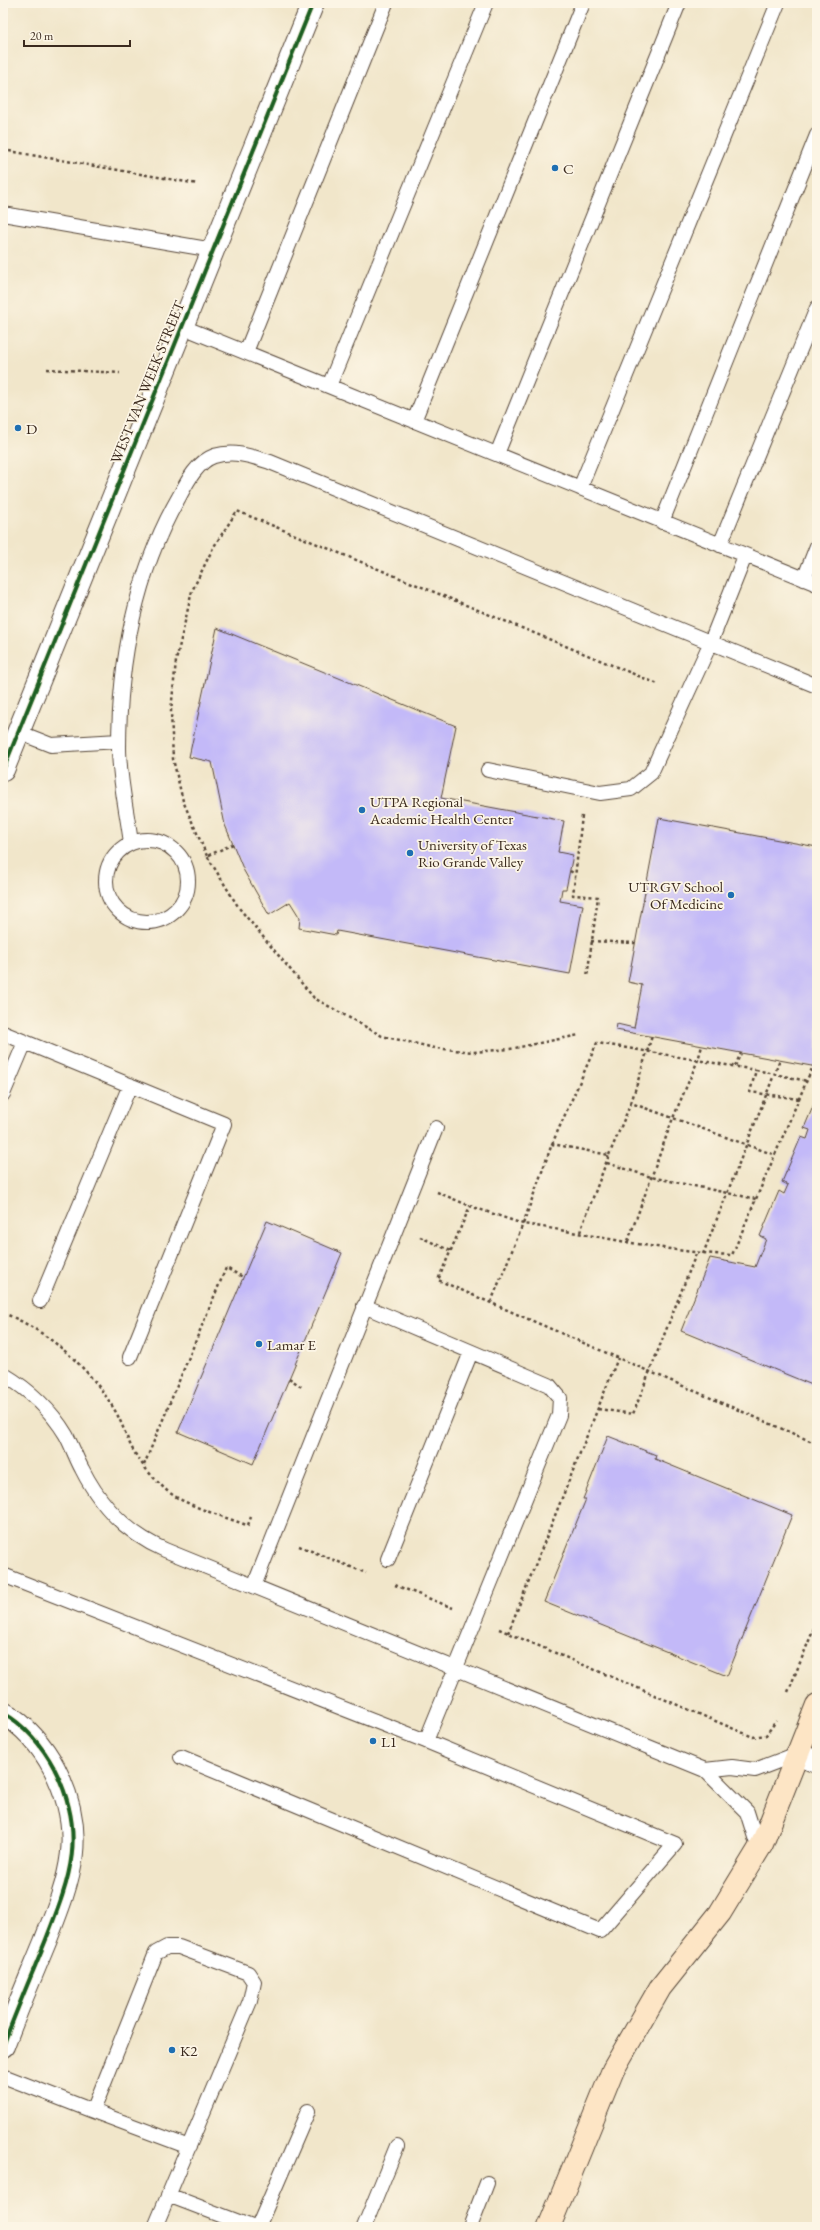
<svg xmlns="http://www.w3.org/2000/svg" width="820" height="2230" font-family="'EB Garamond',serif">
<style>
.building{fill:#c3b9f8}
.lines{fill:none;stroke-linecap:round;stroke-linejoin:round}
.service-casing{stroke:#564638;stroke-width:16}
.minor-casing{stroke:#564638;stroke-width:24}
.secondary-casing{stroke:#564638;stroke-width:24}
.path{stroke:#564638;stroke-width:2.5;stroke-dasharray:3 3;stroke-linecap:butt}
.service{stroke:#fff;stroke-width:14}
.minor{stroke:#fff;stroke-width:22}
.secondary{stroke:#fde5c5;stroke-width:22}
.cycleway-casing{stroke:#fcf5e5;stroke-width:6}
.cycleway{stroke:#1b5e20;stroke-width:4}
.poi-dot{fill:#1f6fb2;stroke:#fcf5e5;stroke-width:1.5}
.labels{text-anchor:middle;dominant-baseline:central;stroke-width:3.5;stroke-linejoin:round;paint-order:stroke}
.poi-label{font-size:15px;fill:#3b2a1e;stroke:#fcf5e5;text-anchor:start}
.street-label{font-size:15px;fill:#3b2a1e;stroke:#fcf5e5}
</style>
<rect width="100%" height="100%" fill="#fcf5e5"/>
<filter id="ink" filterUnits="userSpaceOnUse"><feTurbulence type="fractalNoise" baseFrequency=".025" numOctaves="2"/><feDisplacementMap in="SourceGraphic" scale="8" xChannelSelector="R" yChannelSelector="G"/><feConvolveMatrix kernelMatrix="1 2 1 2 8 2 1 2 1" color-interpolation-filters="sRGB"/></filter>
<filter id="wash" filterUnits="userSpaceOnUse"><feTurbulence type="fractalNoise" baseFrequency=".012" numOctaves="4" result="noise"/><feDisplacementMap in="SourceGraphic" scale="16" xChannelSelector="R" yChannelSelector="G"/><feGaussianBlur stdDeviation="0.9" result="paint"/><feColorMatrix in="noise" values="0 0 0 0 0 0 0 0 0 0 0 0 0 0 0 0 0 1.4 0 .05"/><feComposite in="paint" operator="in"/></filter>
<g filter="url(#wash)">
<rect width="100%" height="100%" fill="#f1e6ca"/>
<g id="blocks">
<!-- building -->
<path class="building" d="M217,628L456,726L441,798L564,821L558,852L573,855L566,889H562L560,901L583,905L570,974L337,931L336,935L299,928L300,918L290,902L269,915L244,871L225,825L212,762L189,757Z
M659,818L817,847V1067L616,1030L617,1024L634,1028L642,985L628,982Z
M817,1097V1387L681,1331L710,1258L755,1267L766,1239L760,1236L779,1191L784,1194L788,1185L782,1182L801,1137L807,1139L810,1130L804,1128Z
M267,1221L342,1253L253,1464L178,1432Z
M608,1436L656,1455L655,1459L792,1515L727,1676L544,1602L586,1499H583Z"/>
</g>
</g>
<g filter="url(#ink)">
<use href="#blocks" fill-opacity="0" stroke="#564638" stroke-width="1"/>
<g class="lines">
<!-- service casing -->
<g class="service-casing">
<path id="service" d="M3,214L213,250
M183,327L817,584
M246,352L386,3
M329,386L486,3
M414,421L583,3
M497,454L679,3
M580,488L778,3
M662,522L817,135
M720,545L817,308
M804,579L817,546
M18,732L51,745L119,741
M488,770L600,793L631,789L651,773L710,644L745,556
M106 881a41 41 0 1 1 82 0a41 41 0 1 1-82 0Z
M131,843C127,811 119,780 119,747C119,661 136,572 179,497C187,482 197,462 214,456C234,450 251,456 270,462L817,686
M3,1033L224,1124L130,1357
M3,1094L25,1042
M40,1301L130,1085
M3,1374C28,1389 51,1410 66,1435C72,1446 76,1458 82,1469C100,1505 128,1534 165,1550L705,1770L747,1812L759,1850
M388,1559L471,1352
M3,1575L426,1741
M254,1586L436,1128
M181,1757L600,1931L675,1844L426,1741L559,1415L560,1398L549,1385L364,1306
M705,1770L732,1767L755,1770L797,1754
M3,2076L93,2111L156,1953L167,1947H179L248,1973L254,1982L250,2001L155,2227
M93,2111L189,2147
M168,2195L252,2227
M258,2227L308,2111
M364,2227L397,2146
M470,2227L487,2183"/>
</g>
<!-- minor casing -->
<g class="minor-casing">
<path id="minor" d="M3,770L313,3
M3,1713C24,1724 43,1747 54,1768C88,1834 70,1878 45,1942C31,1976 16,2011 3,2046
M797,1754L817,1762"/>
</g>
<!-- secondary casing -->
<g class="secondary-casing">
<path id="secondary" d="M549,2227L613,2070L660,1988L720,1913L762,1844L817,1705"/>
</g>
<!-- path -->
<path class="path" d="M3,150L198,184
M47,369L120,373
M582,816L573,895L598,897L587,977
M233,844L207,856L239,908L314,998L382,1036L435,1048L473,1052L510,1049L579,1035
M207,856L183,801L173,759L171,711L176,661L192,591L213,548L237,511L658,684
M570,871L575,874
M591,941L635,943
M735,1066L741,1053
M799,1099L750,1092L756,1070L807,1081
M631,1103L652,1036
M552,1144L597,1043L756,1070
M609,1155L631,1103L673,1118L698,1060L702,1046
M607,1163L651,1177L756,1199
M437,1192L470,1206
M580,1232L609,1155L552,1144L523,1224C592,1234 662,1252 732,1255L813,1066
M420,1237L451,1251
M628,1241L673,1118L775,1155
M703,1254L780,1060
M491,1302L523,1224L470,1206L438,1280L817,1444
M3,1313C47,1330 90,1368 114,1409C122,1422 126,1437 133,1450C141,1464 152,1477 164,1488C181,1505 226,1517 249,1526
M289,1378L303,1388
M598,1409L633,1414L696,1254
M144,1465L226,1268L243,1277
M248,1525L251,1517
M299,1546L366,1573
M395,1585L453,1608
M499,1629L753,1737L766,1735L776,1721
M508,1633L618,1358
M788,1692L817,1621"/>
<!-- service -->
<use href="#service" class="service"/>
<!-- minor -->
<use href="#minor" class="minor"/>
<!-- secondary -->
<use href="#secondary" class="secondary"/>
<!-- cycleway casing -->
<g class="cycleway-casing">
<path id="cycleway" d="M3,770L313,3
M3,1713C24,1724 43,1747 54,1768C88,1834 70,1878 45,1942C31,1976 16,2011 3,2046"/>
</g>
<!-- cycleway -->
<use href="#cycleway" class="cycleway"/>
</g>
</g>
<!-- markers -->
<g class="poi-dot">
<circle cx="555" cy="168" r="4"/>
<circle cx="18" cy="428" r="4"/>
<circle cx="362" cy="810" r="4"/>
<circle cx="410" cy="853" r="4"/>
<circle cx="731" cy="895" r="4"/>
<circle cx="259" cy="1344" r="4"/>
<circle cx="373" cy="1741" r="4"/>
<circle cx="172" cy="2050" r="4"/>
</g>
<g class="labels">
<!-- poi labels -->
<g class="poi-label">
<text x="563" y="168">C</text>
<text x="26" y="428">D</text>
<text x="370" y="801">UTPA Regional<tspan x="370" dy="17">Academic Health Center</tspan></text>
<text x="418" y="844">University of Texas<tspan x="418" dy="17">Rio Grande Valley</tspan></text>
<text x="723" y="886" text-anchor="end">UTRGV School<tspan x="723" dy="17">Of Medicine</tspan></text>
<text x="267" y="1344">Lamar E</text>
<text x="381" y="1741">L1</text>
<text x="180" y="2050">K2</text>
</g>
<!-- street labels -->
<g class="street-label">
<text transform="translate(147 382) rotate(-68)">WEST VAN WEEK STREET</text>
</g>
</g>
<!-- margin -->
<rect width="820" height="2230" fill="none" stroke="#fcf5e5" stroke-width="16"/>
<!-- scale -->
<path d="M24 40v6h106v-6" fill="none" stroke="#3b2a1e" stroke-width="2"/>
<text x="30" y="40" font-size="12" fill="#3b2a1e" stroke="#fcf5e5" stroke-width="3" paint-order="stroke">20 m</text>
</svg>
